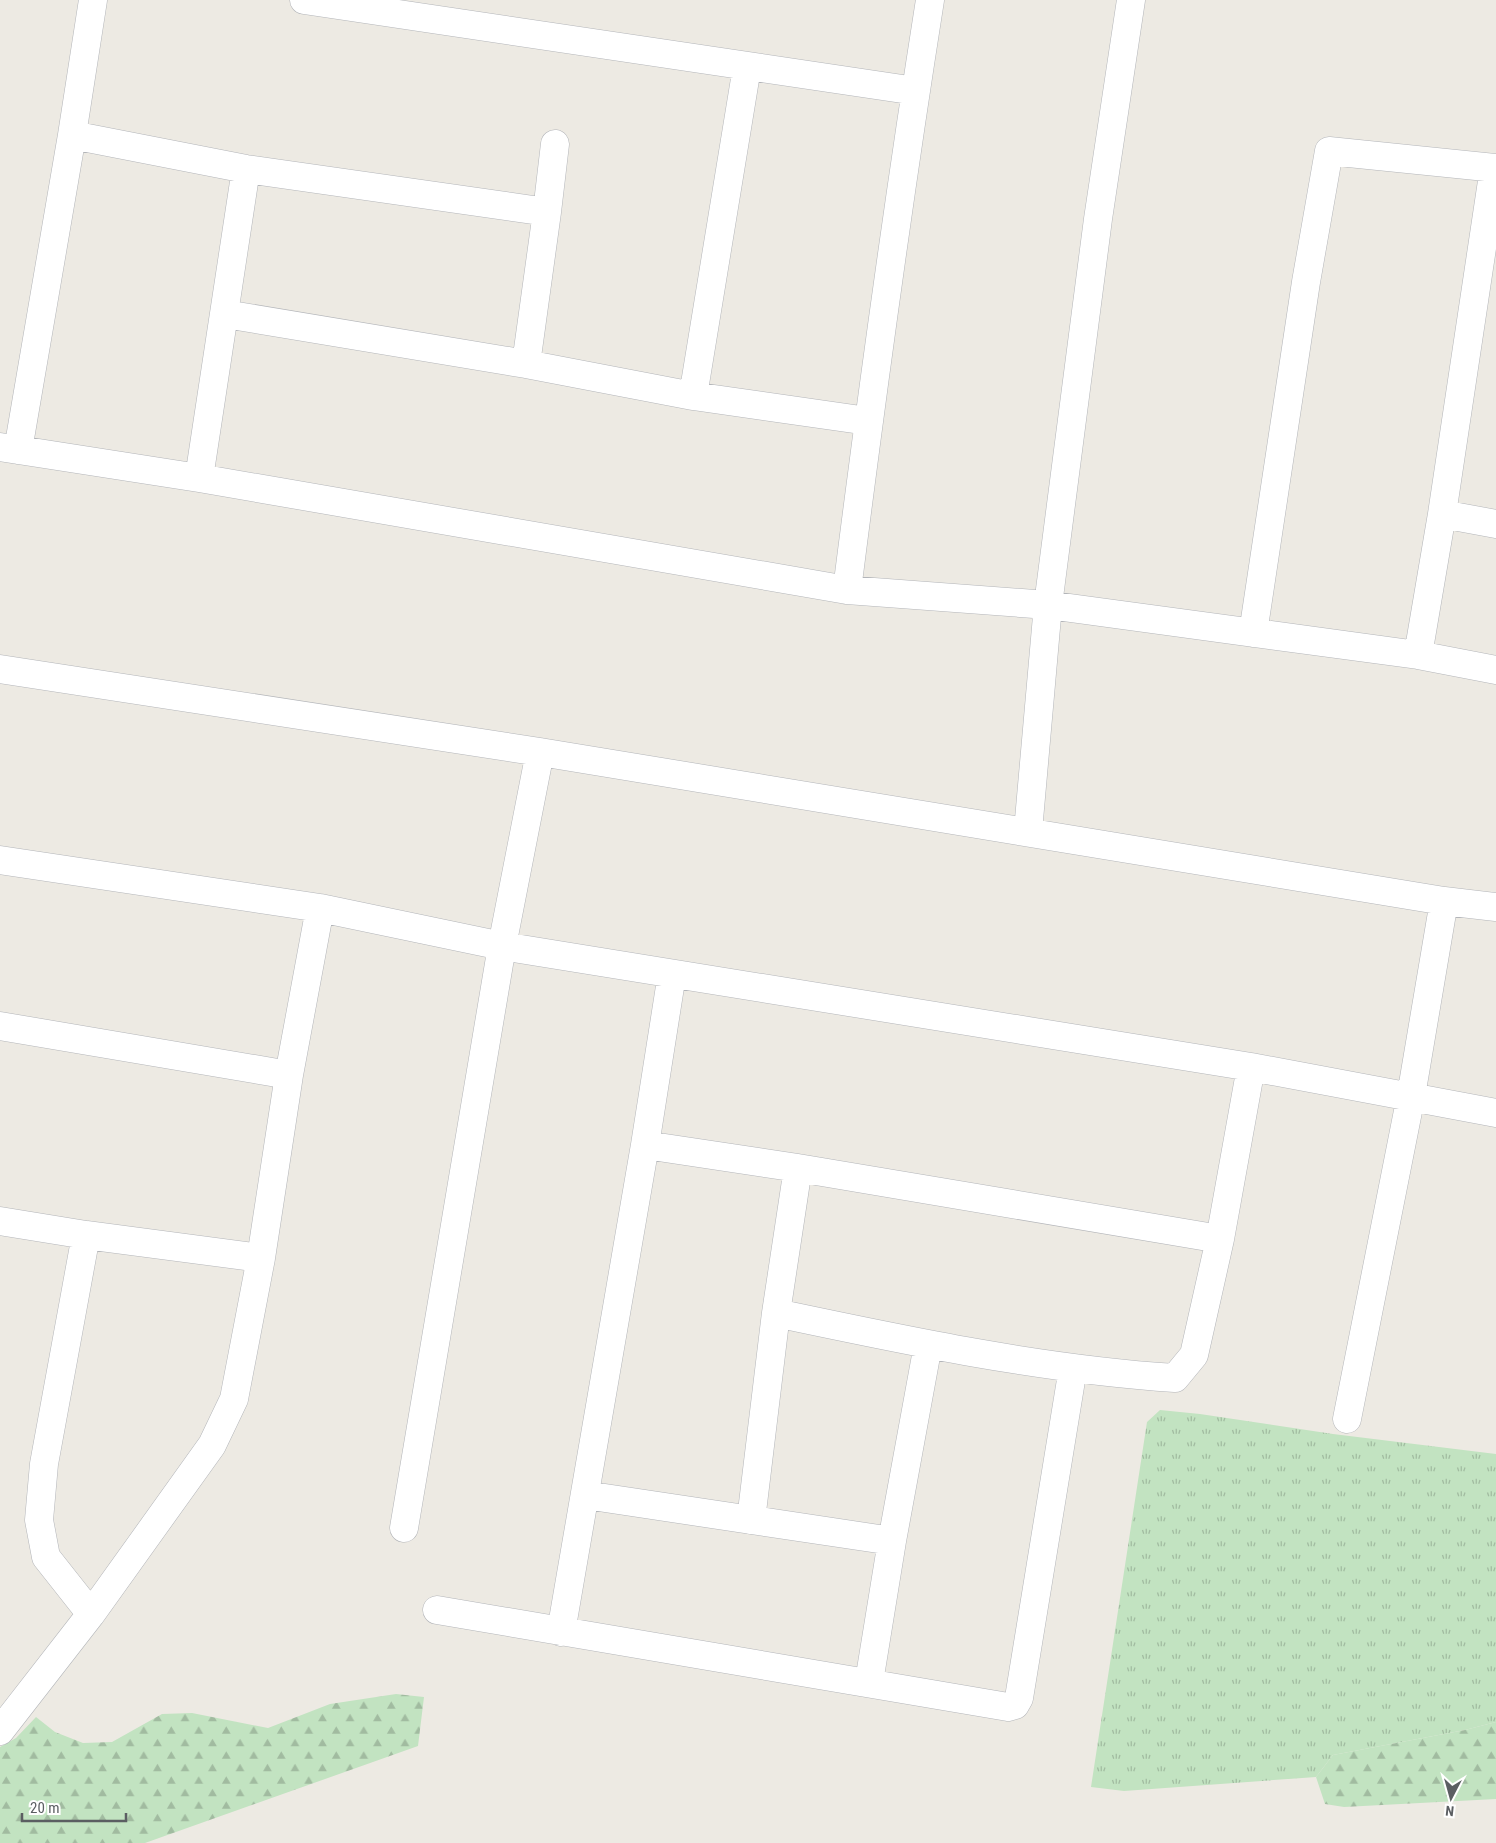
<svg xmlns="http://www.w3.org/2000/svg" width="1496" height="1843" font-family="'Roboto Condensed',sans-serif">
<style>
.grass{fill:url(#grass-tufts)}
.forest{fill:url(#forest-firs)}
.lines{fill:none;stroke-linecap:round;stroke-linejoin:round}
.minor-casing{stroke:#b3b5b9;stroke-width:29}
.minor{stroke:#fff;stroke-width:28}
</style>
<defs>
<pattern id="grass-tufts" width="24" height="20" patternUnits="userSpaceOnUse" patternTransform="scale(1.25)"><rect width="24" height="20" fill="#c2e3c1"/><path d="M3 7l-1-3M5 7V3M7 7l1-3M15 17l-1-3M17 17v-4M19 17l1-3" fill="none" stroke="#a1bba0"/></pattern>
<pattern id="forest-firs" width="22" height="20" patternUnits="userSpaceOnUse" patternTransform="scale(1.25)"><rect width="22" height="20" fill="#c2e3c1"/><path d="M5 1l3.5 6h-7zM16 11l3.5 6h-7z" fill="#a1bba0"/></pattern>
</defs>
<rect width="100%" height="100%" fill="#edeae3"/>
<!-- grass -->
<path class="grass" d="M1160,1410L1200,1414L1333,1434L1496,1454V1722L1465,1730L1333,1755L1316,1777L1124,1791L1091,1787L1147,1422Z"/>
<!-- forest -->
<path class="forest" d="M396,1694L424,1697L418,1746L145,1843H0V1747L16,1738L36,1717L55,1732L83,1743L112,1742L162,1714L192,1713L268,1728L330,1704Z
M1496,1722V1799L1344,1807L1325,1804L1316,1777L1333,1755L1465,1730Z"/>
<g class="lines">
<!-- minor casing -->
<g class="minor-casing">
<path id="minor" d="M304,0L916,91
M72,135L246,169L547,212
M225,314L526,364L693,396L868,421
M526,364L547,212L555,144
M693,396L747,67
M0,447L199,478L847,590L1048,605L1418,655L1496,670
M18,450L72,135L93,0
M199,478L246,169
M1442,514L1496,524
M847,590C872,393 899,196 930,0
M1253,633L1306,282L1329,151L1496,168
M1418,655L1442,514L1494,168
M0,669L540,752L1444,901L1496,907
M1028,831L1048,605L1098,219L1131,0
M0,860L320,908L502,946L1251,1067L1496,1113
M0,1026L289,1075
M645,1145L798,1168L1220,1239
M0,1221L86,1235L261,1258
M86,1235L44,1464L39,1520L46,1557L91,1614
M776,1313C908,1341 1040,1369 1175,1378L1194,1355L1220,1239L1251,1067
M1347,1419L1411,1096L1444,901
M585,1495L892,1541
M751,1520L776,1313L798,1168
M404,1528L502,946L540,752
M437,1610L1008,1707L1015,1705L1019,1698L1073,1368
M561,1632L645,1145L672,974
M869,1682L892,1541L928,1345
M0,1731L91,1614L212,1445L234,1399L261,1258L289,1075L320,908"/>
</g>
<!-- minor -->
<use href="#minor" class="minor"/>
</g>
<!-- north arrow -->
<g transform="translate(1451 1798) rotate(186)" stroke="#ffffff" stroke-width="4" paint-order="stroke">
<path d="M0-4L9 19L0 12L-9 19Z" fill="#5b5e62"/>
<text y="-8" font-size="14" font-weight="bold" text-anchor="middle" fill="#5b5e62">N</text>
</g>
<!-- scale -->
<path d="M22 1813v8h104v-8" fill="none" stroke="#5b5e62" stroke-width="2.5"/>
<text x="30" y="1813" font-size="15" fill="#5b5e62" stroke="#ffffff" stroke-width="4" paint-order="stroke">20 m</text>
</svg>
